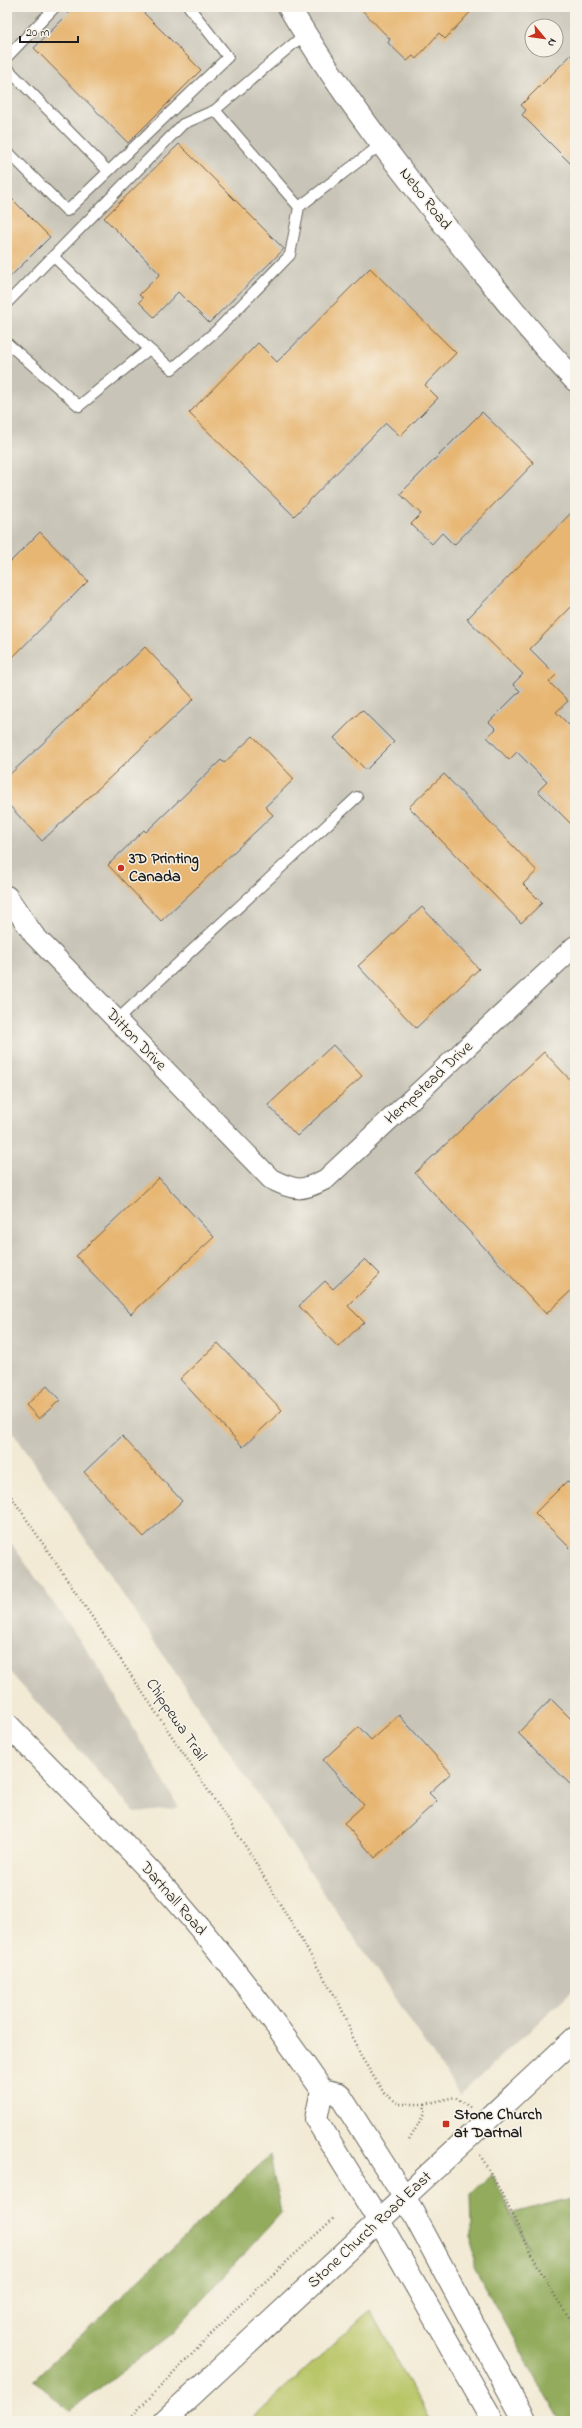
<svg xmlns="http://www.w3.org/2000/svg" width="582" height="2428" font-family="'Indie Flower',sans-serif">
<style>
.industrial{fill:#c8c4b8;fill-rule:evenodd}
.green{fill:#b9c668;stroke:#6a7142}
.forest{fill:#92ab5c;stroke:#57643c}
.building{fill:#e7b672}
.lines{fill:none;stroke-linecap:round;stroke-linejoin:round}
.service-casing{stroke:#67645c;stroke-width:12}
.minor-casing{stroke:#67645c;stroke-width:22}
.tertiary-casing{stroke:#67645c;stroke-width:24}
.secondary-casing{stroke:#67645c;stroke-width:24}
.motorway-casing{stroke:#67645c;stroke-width:24}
.path{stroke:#67645c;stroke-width:2.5;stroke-dasharray:1 3;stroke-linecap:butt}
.service{stroke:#fff;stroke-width:10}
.minor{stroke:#fff;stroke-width:20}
.tertiary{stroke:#fff;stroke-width:22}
.secondary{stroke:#fff;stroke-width:22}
.motorway{stroke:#fff;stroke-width:22}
.poi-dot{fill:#c8321e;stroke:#f7f3e8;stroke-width:1.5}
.labels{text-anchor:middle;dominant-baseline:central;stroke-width:3;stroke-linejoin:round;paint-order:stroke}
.street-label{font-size:16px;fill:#1c1c1c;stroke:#f7f3e8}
.poi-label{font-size:16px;font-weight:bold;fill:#1c1c1c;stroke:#f7f3e8;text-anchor:start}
</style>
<rect width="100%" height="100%" fill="#f7f3e8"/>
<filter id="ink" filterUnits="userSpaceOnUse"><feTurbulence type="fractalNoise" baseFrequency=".025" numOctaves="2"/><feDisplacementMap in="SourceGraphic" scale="8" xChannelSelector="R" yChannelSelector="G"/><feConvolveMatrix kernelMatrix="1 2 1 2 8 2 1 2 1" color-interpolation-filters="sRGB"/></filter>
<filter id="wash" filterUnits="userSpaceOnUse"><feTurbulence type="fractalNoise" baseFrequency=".012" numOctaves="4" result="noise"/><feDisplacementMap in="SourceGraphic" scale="16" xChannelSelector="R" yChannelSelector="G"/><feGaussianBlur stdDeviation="0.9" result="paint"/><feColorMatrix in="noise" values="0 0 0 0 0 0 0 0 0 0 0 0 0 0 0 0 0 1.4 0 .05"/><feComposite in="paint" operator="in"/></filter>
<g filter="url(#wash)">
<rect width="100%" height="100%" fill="#f2ead4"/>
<!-- industrial -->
<path class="industrial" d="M7,7H575V1988L460,2095L7,1423ZM532,26H556V50H532Z
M7,1537L100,1669L179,1808L135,1813L7,1669Z"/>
<!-- green -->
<path class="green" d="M370,2310L430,2421H250Z"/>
<!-- forest -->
<path class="forest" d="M270,2155L281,2213L171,2334L69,2411L34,2380Z
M492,2174L528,2248L513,2213L575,2197V2421H560L473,2266L471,2194Z"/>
<g id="blocks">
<!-- building -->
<path class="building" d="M75,7H138L201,70L128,143L34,48Z
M359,7H475L445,39L439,33L416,59L413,56L407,61L388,43L390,39Z
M575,51V168L522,115L526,110L521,105Z
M179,144L284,249L209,323L178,292L154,317L139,302L143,298L139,295L160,274L104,218Z
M7,194L50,237L7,280Z
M370,268L456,353L425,385L438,398L400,436L386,423L294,516L189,413L258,343L277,362Z
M482,412L534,463L454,545L442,533L432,544L411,524L421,514L400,494Z
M575,509V603L530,649L556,675L549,682L568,701L556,712L575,731V828L538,791L547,782L517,752L509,760L487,737L496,729L489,722L520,691L513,684L523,674L467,619Z
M40,532L88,581L7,663V565Z
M145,647L194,699L42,841L7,803V777Z
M362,710L394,742L366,770L334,738Z
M253,736L294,779L265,807L273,815L161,921L108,865L144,830L146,832L221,760L224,763Z
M444,774L537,871L523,884L542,903L521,923L409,807Z
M422,907L479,969L416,1028L358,966Z
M333,1045L362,1076L297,1136L268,1105Z
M544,1052L575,1085V1287L546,1314L415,1173Z
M159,1178L214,1237L131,1314L76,1256Z
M365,1259L380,1274L348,1306L364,1322L338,1347L299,1306L325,1281L333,1289Z
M218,1343L282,1410L243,1447L180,1379Z
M47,1386L60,1400L39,1419L26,1405Z
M122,1436L182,1501L144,1537L84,1472Z
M567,1481L575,1488V1553L535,1513Z
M551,1699L575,1723V1789L518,1733Z
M399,1715L451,1773L429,1793L437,1801L375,1858L344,1823L364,1805L323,1760L359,1727L371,1740Z"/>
</g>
</g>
<g filter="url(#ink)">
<use href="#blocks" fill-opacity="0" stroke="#67645c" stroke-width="1"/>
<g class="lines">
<!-- service casing -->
<g class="service-casing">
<path id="service" d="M305,34L215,110L299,207L383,143
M7,57L55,7
M7,68L108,171
M7,151L67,211L228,57L189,7
M53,256L149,349
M7,303L183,124L215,110
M7,343L79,406L149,349L172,369L216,331L290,255L299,207
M117,1020L357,797"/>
</g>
<!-- minor casing -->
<g class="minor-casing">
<path id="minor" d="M7,896L34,935L271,1179C296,1191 301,1192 326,1179L575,946"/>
</g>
<!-- tertiary casing -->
<g class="tertiary-casing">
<path id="tertiary" d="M289,7C339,92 401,171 463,248C500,293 535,339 575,380
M7,1724C55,1773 103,1821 150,1871C212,1939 270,2014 322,2090L339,2094L405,2198
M322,2090L316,2119L379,2221"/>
</g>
<!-- secondary casing -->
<g class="secondary-casing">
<path id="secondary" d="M164,2421L575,2038"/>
</g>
<!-- motorway casing -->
<g class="motorway-casing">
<path id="motorway" d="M405,2198L525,2421
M379,2221L493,2421"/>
</g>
<!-- path -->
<path class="path" d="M7,1490L248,1850L340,2005L360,2055L384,2093L399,2104H425L424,2114L408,2142
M425,2104L455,2097L471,2108
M480,2155C514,2210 535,2273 575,2325
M127,2421L240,2305L334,2218"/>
<!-- service -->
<use href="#service" class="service"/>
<!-- minor -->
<use href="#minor" class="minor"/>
<!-- tertiary -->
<use href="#tertiary" class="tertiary"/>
<!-- secondary -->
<use href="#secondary" class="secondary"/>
<!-- motorway -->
<use href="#motorway" class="motorway"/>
</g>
</g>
<!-- markers -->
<g class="poi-dot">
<circle cx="121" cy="868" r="4"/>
<rect x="442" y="2120" width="8" height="8" rx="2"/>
</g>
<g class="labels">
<!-- street labels -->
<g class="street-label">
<text transform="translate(425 199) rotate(52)">Nebo Road</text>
<text transform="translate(136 1040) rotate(46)">Ditton Drive</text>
<text transform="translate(429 1083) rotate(-43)">Hempstead Drive</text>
<text transform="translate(176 1720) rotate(56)">Chippewa Trail</text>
<text transform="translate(173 1899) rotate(49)">Dartnall Road</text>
<text transform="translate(370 2230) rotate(-43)">Stone Church Road East</text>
</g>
<!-- poi labels -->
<g class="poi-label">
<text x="129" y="859">3D Printing<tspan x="129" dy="18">Canada</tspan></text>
<text x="454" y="2115">Stone Church<tspan x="454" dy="18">at Dartnal</tspan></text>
</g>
</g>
<!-- margin -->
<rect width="582" height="2428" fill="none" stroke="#f7f3e8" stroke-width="24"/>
<!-- north arrow -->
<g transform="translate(544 38) rotate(119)"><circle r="19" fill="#f7f3e8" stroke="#9f9d96"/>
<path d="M0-3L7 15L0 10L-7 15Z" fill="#c8321e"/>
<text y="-6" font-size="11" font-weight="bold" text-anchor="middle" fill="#1c1c1c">N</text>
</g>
<!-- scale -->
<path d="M20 36v6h58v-6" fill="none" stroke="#1c1c1c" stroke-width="2"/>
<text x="26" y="36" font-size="12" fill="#1c1c1c" stroke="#f7f3e8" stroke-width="3" paint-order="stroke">20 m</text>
</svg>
